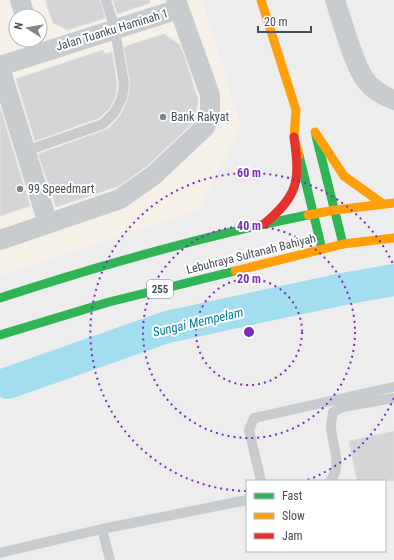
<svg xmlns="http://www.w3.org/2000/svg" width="394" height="560" font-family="'Roboto Condensed',sans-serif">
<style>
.commercial{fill:#f6f1e8;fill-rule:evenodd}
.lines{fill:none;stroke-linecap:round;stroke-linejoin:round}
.river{stroke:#a2deef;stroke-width:32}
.building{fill:#d5d5d7;stroke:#dfdfe0}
.lane{stroke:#c9cccf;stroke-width:10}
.street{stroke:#c9cccf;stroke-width:20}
.fast{stroke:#30b455;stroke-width:9}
.slow{stroke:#ff9f0a;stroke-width:9}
.jam{stroke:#e5322d;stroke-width:9}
.ring{fill:none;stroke:#7b2cbf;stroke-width:2;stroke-dasharray:2 4}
.poi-dot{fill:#80868d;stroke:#fff;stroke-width:1.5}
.labels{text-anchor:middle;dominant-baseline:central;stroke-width:4;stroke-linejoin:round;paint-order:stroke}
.shield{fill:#fff;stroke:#7c848c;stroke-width:1}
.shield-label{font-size:11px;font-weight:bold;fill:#444f5a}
.street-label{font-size:12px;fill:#444f5a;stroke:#fff}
.poi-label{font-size:12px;fill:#444f5a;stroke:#fff;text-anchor:start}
.water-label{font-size:13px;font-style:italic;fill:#0680a4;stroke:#fff}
.centre{fill:#7b2cbf;stroke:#fff;stroke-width:2}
.ring-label{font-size:12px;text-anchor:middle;font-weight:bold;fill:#7b2cbf;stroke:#fff;stroke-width:4;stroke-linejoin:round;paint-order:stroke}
</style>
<rect width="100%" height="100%" fill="#eeeded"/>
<!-- commercial -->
<path class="commercial" d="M0,0H202L241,127L198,211L0,275ZM16,16H40V40H16Z"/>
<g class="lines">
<!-- river -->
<path class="river" d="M8,383L167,327L343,289L394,280"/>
</g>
<!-- building -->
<path class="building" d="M45,0H100L105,18L68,30L53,23Z
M113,0H150V3L117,14Z
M164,34L180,45L188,67L198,100L195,121L147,166L119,186L56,207L38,154L108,129L120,116L128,99L130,83L124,47Z
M103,50L105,54L112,52L117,84L116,96L109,109L99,118L35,141L16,79Z
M0,107L30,206L0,216Z
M394,431V481H357L349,441Z"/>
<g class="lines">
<!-- lane -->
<path class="lane" d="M26,151L103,124L114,113L122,98L124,84L115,30L106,0
M261,481L249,430L254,418L394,387
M330,481C344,465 331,444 331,425C331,421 333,416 333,412L343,407L394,398
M102,529L247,500
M0,553L102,529L110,560"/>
<!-- street -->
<path class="street" d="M20,0L25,16
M335,0C342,20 354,66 366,81C373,90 384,96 394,100
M0,66L179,9
M0,68L48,224
M0,240L120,199L154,175L205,127L210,113V95L176,0"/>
<!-- fast -->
<path class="fast" d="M316,136L343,244
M299,155L322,249
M0,298C101,265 203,236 308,215
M0,335L109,302L235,271"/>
<!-- slow -->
<path class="slow" d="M261,0L296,110L294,137L299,155
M315,132L344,176L383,204
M308,215L335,210L394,203
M235,271L343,244L394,238"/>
<!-- jam -->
<path class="jam" d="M264,224C299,195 300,181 294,137"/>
</g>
<!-- distance rings -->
<g class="ring">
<circle cx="249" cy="332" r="53"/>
<circle cx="249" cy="332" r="106"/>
<path d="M394 398A159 159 0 0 1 305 481M246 491A159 159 0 1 1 394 266"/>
</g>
<!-- markers -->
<g class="poi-dot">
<circle cx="163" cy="117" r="4"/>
<circle cx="20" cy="189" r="4"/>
</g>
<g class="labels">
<!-- shield labels -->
<rect class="shield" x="147" y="280" width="26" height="18" rx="3"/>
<g class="shield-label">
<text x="160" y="289">255</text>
</g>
<!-- street labels -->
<g class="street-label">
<text transform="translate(112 30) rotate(-17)">Jalan Tuanku Haminah 1</text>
<text transform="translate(251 254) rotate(-14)">Lebuhraya Sultanah Bahiyah</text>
</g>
<!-- poi labels -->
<g class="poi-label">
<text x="171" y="117">Bank Rakyat</text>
<text x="28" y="189">99 Speedmart</text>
</g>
<!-- water labels -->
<g class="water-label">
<text transform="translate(198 322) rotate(-13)">Sungai Mempelam</text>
</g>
</g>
<circle cx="249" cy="332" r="6" class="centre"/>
<g class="ring-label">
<text x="249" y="177">60 m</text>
<text x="249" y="230">40 m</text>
<text x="249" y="283">20 m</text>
</g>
<!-- legend -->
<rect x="246" y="480" width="140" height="72" fill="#ffffff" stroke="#b4b9bd"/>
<rect x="254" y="493" width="20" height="6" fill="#30b455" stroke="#b4b9bd"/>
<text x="282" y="500" font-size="12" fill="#444f5a">Fast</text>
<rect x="254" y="513" width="20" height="6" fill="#ff9f0a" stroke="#b4b9bd"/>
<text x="282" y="520" font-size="12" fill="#444f5a">Slow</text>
<rect x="254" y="533" width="20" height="6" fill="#e5322d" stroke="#b4b9bd"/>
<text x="282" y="540" font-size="12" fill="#444f5a">Jam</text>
<!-- north arrow -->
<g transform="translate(28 28) rotate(282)"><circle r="19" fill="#ffffff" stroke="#b4b9bd"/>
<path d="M0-3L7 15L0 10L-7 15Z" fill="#80868d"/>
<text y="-6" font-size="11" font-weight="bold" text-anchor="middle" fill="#444f5a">N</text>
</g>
<!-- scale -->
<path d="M258 26v6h53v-6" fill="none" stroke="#444f5a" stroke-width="2"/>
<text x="264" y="26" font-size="12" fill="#444f5a" stroke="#ffffff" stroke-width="3" paint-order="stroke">20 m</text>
</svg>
